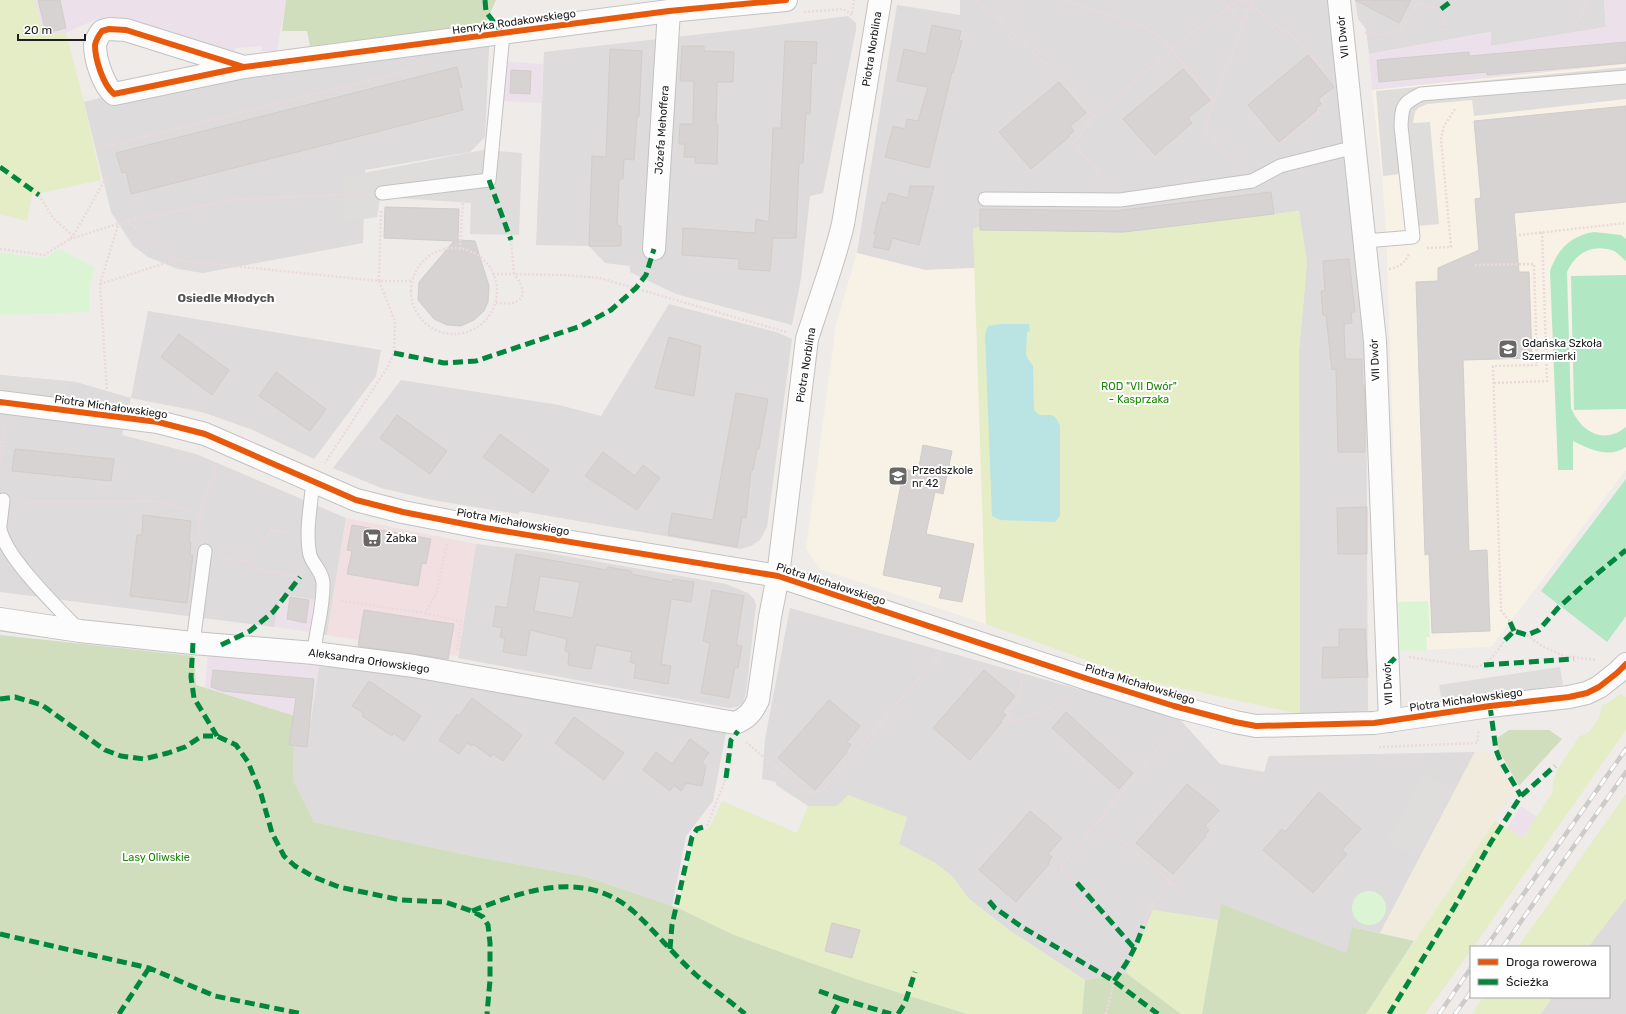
<svg xmlns="http://www.w3.org/2000/svg" width="1626" height="1014" font-family="Rubik,sans-serif">
<style>
.residential{fill:#dddbdb}
.commercial{fill:#f1dfe1}
.industrial{fill:#ece1ea}
.education{fill:#f7f2e5}
.farmland{fill:#f0ebdc}
.grass{fill:#e4edc6}
.forest{fill:#d0debd}
.park{fill:#dbf5d4}
.pitch{fill:#b2e7c4}
.parking{fill:#dedddc}
.water{fill:#bae4e3}
.building{fill:#d7d3d2;stroke:#d2ccca;fill-rule:evenodd}
.lines{fill:none;stroke-linecap:round;stroke-linejoin:round}
.lane-casing{stroke:#c4c2c1;stroke-width:15}
.street-casing{stroke:#c4c2c1;stroke-width:24}
.path{stroke:#ecd9dc;stroke-width:2.5;stroke-dasharray:2 2;stroke-linecap:butt}
.lane{stroke:#fcfcfc;stroke-width:13}
.street{stroke:#fcfcfc;stroke-width:22}
.rail-casing{stroke:#cbcbca;stroke-width:4.5}
.rail{stroke:#fff;stroke-width:3;stroke-dasharray:9;stroke-linecap:butt}
.quiet{stroke:#00873e;stroke-width:5;stroke-dasharray:10 5;stroke-linecap:butt}
.cycleway-casing{stroke:#fff;stroke-width:8}
.cycleway{stroke:#e8590c;stroke-width:6}
.labels{text-anchor:middle;dominant-baseline:central;stroke-width:4;stroke-linejoin:round;paint-order:stroke}
.street-label{font-size:11px;fill:#202020;stroke:#fff}
.poi-label{font-size:11px;fill:#202020;stroke:#fff;text-anchor:start}
.park-label{font-size:11px;fill:#1a8805;stroke:#fff}
.neighbourhood-label{font-size:12px;font-weight:bold;fill:#535353;stroke:#fff}
</style>
<rect width="100%" height="100%" fill="#eeebe9"/>
<!-- residential -->
<path class="residential" d="M960,0H1329L1366,348L1368,713L1300,714L1299,351L1307,262L1299,211L1121,233L1101,232L980,230V228H973L975,268L925,270L857,253L897,5L960,15Z
M1355,0H1604L1606,27L1491,46L1490,32L1369,54L1366,29L1358,19Z
M848,16L856,23V30L823,193L810,196L801,278L792,325L676,294L630,272V266L605,263L589,246L536,245L544,52L746,29Z
M490,26L485,137L470,152L365,170L363,243L203,273L178,269L148,257L133,246L111,212L84,102L310,46Z
M669,304L779,333L792,339L767,527L760,540L751,546L740,549L520,511L518,514L432,500L381,488L333,468L401,380L559,405L601,416Z
M148,311L381,350L376,376L314,459L253,430L202,412L131,398L122,435L196,454L346,518L327,635L310,632L315,600L281,594L274,627L0,592V375L76,382L131,398Z
M476,544L543,552L726,584L748,593L754,599L756,605L746,693L743,703L737,707L729,708L458,658Z
M790,608L1178,717L1220,764L1264,772L1269,756L1475,752L1380,933L1352,927L1346,954L1221,905L1218,920L1153,910L1126,973L1085,980L1009,930L968,898L953,877L935,863L899,844L907,817L837,806H808L776,785V782L762,779L765,739Z
M319,666L380,671L726,732L713,801L686,836L672,906L587,877L467,855L314,822L293,780L294,746L289,745L293,717L311,720Z
M1626,898V1014H1540L1543,1011L1552,997H1609V947H1588Z"/>
<!-- commercial -->
<path class="commercial" d="M346,518L476,544L458,656L450,655L448,661L358,647L359,640L327,635Z"/>
<!-- industrial -->
<path class="industrial" d="M35,0H286L277,51H262V46L235,48L234,55L107,22L94,20L66,33L43,35Z
M1604,0H1626V64L1372,90L1369,54L1491,32V46L1606,27Z
M503,61L543,64L542,103L502,101Z
M281,594L316,600L310,632L274,627Z
M208,650L317,659L319,666L311,720L294,718V716L205,688Z
M1521,806L1537,817L1523,839L1507,828Z"/>
<!-- education -->
<path class="education" d="M1626,64V470L1491,647L1400,651L1386,230L1382,177L1372,90Z
M857,253L925,270L975,268L986,624L820,569L806,549L836,324Z"/>
<!-- farmland -->
<path class="farmland" d="M1475,752H1486L1495,756L1514,792L1414,941L1380,933Z"/>
<!-- grass -->
<path class="grass" d="M0,0H35L43,35L66,33L84,102L101,180L32,195L27,221L0,214Z
M1299,211L1307,262L1299,351L1300,714L1140,679L986,624L973,228L980,227V230L1121,233Z
M1621,694L1626,697V730L1473,947H1471V950L1425,1014H1366L1495,821L1523,838L1552,793L1553,783L1558,769L1579,737L1589,732L1599,718L1602,706Z
M1626,794V898L1588,947H1518Z
M848,795L907,817L899,844L935,863L953,877L968,898L1009,930L1085,980L1082,1014H967L862,981L797,958L734,935L678,908L693,839L698,833L710,827L722,801L797,833L808,806H837Z
M1153,910L1218,920L1202,1014H1181L1126,973Z
M1483,997H1552L1543,1011L1540,1014H1472Z"/>
<!-- forest -->
<path class="forest" d="M286,0H496L484,27L310,46L307,31H282Z
M0,635L194,656L196,685L295,716L293,718L289,745L294,746L293,780L314,822L467,855L587,877L678,908L734,935L797,958L862,981L967,1014H0Z
M1509,730H1549L1562,739L1519,786L1499,751L1497,738Z
M1221,904L1346,953L1352,927L1414,941L1366,1014H1202Z
M1126,973L1181,1014H1082L1085,980Z"/>
<!-- park -->
<path class="park" d="M59,249L95,267L89,288V312L0,315V252L43,258Z
M1428,601L1430,637H1426L1427,650L1400,651L1398,602Z
M1352 908a17 17 0 1 1 34 0a17 17 0 1 1-34 0Z"/>
<!-- pitch -->
<path class="pitch" d="M1594,232L1621,235L1626,239V261C1622,258 1618,253 1614,251C1593,243 1575,253 1567,272L1571,408C1581,432 1604,445 1626,427V447C1609,459 1589,449 1573,441V470H1558L1550,271C1558,249 1570,236 1594,232Z
M1626,275V409L1574,410L1571,276Z
M1626,479V616L1607,642L1541,591Z"/>
<!-- parking -->
<path class="parking" d="M1626,67V99L1474,116L1472,100L1427,104L1418,108L1415,112L1413,123L1430,122L1439,224L1407,227L1400,174L1383,176L1376,91Z
M483,150L522,153L519,235L470,234L471,203L380,197L377,217L344,222L343,177Z
M0,375L67,381L65,400L0,394Z
M1560,667L1563,685L1442,702L1439,685Z
M1424,773L1454,789L1416,858L1387,841Z"/>
<!-- water -->
<path class="water" d="M1000,324H1029L1030,331L1027,332L1026,354L1028,359L1033,366L1034,410L1039,415C1052,415 1055,413 1060,426V516L1055,522L1000,520L992,516L985,334L988,326Z"/>
<!-- building -->
<path class="building" d="M38,0H60L66,28L46,33Z
M1355,0H1411L1399,23Z
M932,25L961,31L959,40L962,41L953,73L952,72L929,168L885,157L893,126L905,129L907,119L918,121L928,87L897,81L904,49L926,54Z
M785,41L817,42L816,64L812,63L810,114L806,113L803,163H799L796,238H773L770,271L739,269V259L682,255L683,228L755,233L756,219L769,222L773,128H781Z
M1626,42V63L1487,75V72L1379,82L1377,60L1469,52V56Z
M682,46H704V51L734,52L733,82H717L716,125H718L717,164L695,163V157H684L685,144H679L680,124H693L694,81H680Z
M610,49L642,51L639,116H637L634,160L624,159L623,179H619L617,225L621,226V246H589L592,156L606,157Z
M1308,55L1334,87L1318,99L1321,104L1316,108L1317,110L1279,142L1248,105Z
M457,67L462,87L458,88L463,110L131,194L126,172L122,173L116,153Z
M1183,69L1210,100L1188,118L1192,123L1155,155L1123,119Z
M511,70L531,71L530,94L510,93Z
M1059,82L1086,113L1070,126L1074,131L1068,136L1069,137L1031,169L999,132Z
M1626,106V202L1514,213L1519,272H1529L1532,358L1463,360L1469,551L1487,550L1490,631L1432,633L1429,554L1425,555L1416,282L1438,281V268L1479,250L1475,199L1481,198L1474,121Z
M910,186H934L919,245L892,238L889,250L873,247L876,235L874,234L882,202L886,203L889,193L908,198Z
M1271,192L1274,214L1124,232L980,230V209L1115,211Z
M385,207L459,209L458,240L475,241L489,286L488,302L484,311L474,320L461,326L447,325L434,319L418,300L419,282L454,241L384,238Z
M1349,259L1355,312H1351L1352,323L1344,324L1345,359H1362V385H1364L1365,409V452H1338L1336,369L1332,370L1326,315H1323L1321,291L1325,290L1323,261Z
M179,334L229,370L212,395L161,357Z
M669,337L701,346L694,396L655,388Z
M276,372L326,409L310,431L259,396Z
M736,393L768,399L759,449H757L753,470H751L746,518L742,517L737,547L668,535L672,513L713,520Z
M397,415L447,451L430,474L380,438Z
M500,434L549,470L533,493L483,457Z
M923,445L952,451L943,494L935,492L926,534L974,544L962,602L939,598L942,587L883,575L904,469L918,472Z
M15,449L114,459L111,481L12,471Z
M603,452L635,476L643,465L660,478L637,510L585,476Z
M1367,507V554H1338L1337,508Z
M143,515L191,521L189,542H191L190,555H193L187,603L130,596L137,535H142Z
M352,525L431,539L426,564L422,563L418,586L347,574L352,551L347,550Z
M516,554L607,570L608,567L631,571V574L672,582L673,579L694,582L691,602L671,599L661,664L671,666L668,684L634,678L636,664L630,662L632,652L596,645L591,669L568,665L569,652L565,651L567,639L530,630L526,656L503,652L505,638L500,637L502,628L493,626L496,606L507,608ZM540,576L580,582L573,618L534,611Z
M712,590L744,596L736,645L742,646L738,668L735,667L729,698L701,693L710,643L703,641Z
M290,597L309,600L306,623L287,619Z
M364,610L454,624L448,659L358,646Z
M1339,629H1365L1368,677L1322,678L1323,647H1339Z
M213,670L314,679L307,747L289,745L296,698L222,691L211,687Z
M984,670L1015,696L1002,712L1006,715L1001,721L1002,722L970,760L933,728Z
M369,681L421,716L404,741L393,733L392,736L362,716L363,713L352,706Z
M472,698L522,735L503,761L493,754L491,757L473,744L472,746L467,743L459,754L439,740L457,714L459,716Z
M829,700L860,726L847,742L851,745L846,751L847,752L815,790L778,758Z
M1066,712L1133,773L1119,789L1052,728Z
M574,717L624,753L604,780L555,743Z
M690,739L709,753L702,762L706,766L702,786L686,783L681,791L674,785L670,791L643,770L656,752L672,764Z
M1187,784L1219,810L1205,826L1209,830L1205,835L1206,836L1173,874L1136,843Z
M1319,792L1361,829L1342,850L1347,854L1313,893L1263,850L1282,829L1285,832Z
M1030,811L1062,838L1048,854L1052,857L1048,863L1049,864L1016,902L979,870Z
M832,923L860,930L852,958L825,951Z"/>
<g class="lines">
<!-- lane casing -->
<g class="lane-casing">
<path id="lane" d="M382,193L489,180L503,34
M985,199L1120,200L1252,181L1280,166L1355,147
M1365,241L1413,237L1401,126C1402,105 1402,104 1421,94L1626,77
M313,481C311,504 305,533 310,555C313,565 322,571 323,582C324,606 316,629 314,653
M0,525L3,500
M0,529C6,558 57,607 79,630
M193,643L205,551"/>
</g>
<!-- street casing -->
<g class="street-casing">
<path id="street" d="M1339,0L1375,341L1390,721
M244,67L114,94C103,85 95,59 95,45C96,40 99,35 102,31L109,29L126,30L244,67L669,11L786,0
M654,249L669,11
M0,402L158,422L205,434L356,500L403,512L485,528L778,576L1088,679L1174,706L1235,722L1256,726L1374,723L1490,706L1569,697L1587,693L1599,687L1617,673L1626,664
M0,619L80,631L193,643L314,653L414,666L735,723C747,718 752,713 758,700L770,617L778,576L807,339C819,300 834,263 843,224L880,0"/>
</g>
<!-- path -->
<path class="path" d="M976,0L998,19L1059,77L1093,116
M1065,0L1144,28L1162,38L1214,101
M1223,0L1242,24
M1243,0L1295,39L1323,68
M1417,3L1441,9L1446,30
M804,12L843,9L854,16
M852,13L854,0
M998,19L1021,0
M1576,25L1589,0
M1365,33L1378,35L1401,30L1419,0
M1326,106L1321,100L1326,96
M1280,147V144L1326,106
M100,148L418,68
M1238,165L1204,128L1252,0
M1105,181L1074,143L1093,116L1197,29L1240,0
M39,195L53,218L72,235
M381,211L379,281H412
M128,222L175,260
M1519,235L1626,223
M70,239L127,221L239,199L364,194
M511,240L514,274L565,275L600,278L786,332
M1427,248L1451,247L1441,139L1444,126L1455,109
M411 291a43 43 0 1 1 86 0a43 43 0 1 1-86 0Z
M0,249L44,255L70,239L76,231L106,178
M460,249L463,200
M1475,265L1534,264L1537,365L1493,366L1501,610L1510,622
M1389,269C1398,268 1405,263 1409,254
M493,274H514C521,283 530,299 512,303C507,304 501,303 496,303
M100,284L175,260L379,281L395,321L394,353L387,368L325,463
M1494,383L1547,381L1542,232
M107,393L100,284L118,225
M0,463L4,425
M20,502L153,501L200,513L199,535
M200,513L218,463
M221,558L255,563L254,569L302,577
M243,561L271,531L290,532
M341,601L425,613L436,594L447,544
M425,613L461,621L457,651
M1527,635L1542,646L1564,656L1597,660
M1409,657L1476,667C1490,664 1497,651 1505,640
M1022,680L1018,699L1007,712L1011,723L1042,712L1068,696
M746,742L810,796L824,789L941,653
M1379,747L1477,743L1479,729
M1099,821L1171,882L1150,909L1143,926
M707,826L726,778
M1171,882L1181,891
M1077,883L1060,868L1174,729
M1106,1014L1114,981"/>
<!-- lane -->
<use href="#lane" class="lane"/>
<!-- street -->
<use href="#street" class="street"/>
<!-- rail casing -->
<g class="rail-casing">
<path id="rail" d="M1486,947L1626,749
M1503,947L1626,772
M1439,1014L1471,968
M1455,1014L1471,992"/>
</g>
<!-- rail -->
<use href="#rail" class="rail"/>
<!-- quiet -->
<path class="quiet" d="M485,0L486,12L503,34
M1441,9L1453,0
M0,167L39,195
M489,180L511,240
M394,353L444,363L476,361L581,326L611,310L636,288L646,275L654,249
M1510,622L1514,631
M1505,640L1514,631L1527,635L1539,630L1558,608L1587,582L1626,550
M193,643L191,677L194,698L217,736
M221,645L250,631L273,612L300,577
M1388,665L1398,655
M1484,665L1574,659
M0,699L15,697L42,705L105,750L121,756L144,759L168,753L185,747L202,736H217L236,745L248,762L261,794L272,833L284,856L295,866L314,877L339,887L401,900L445,902L472,911L483,917L488,925L490,943V980L487,1014
M1490,706L1496,750L1500,760L1521,796
M726,778L731,740L738,731
M1077,883L1135,949
M989,901L995,908L1022,927L1114,981L1158,1014
M472,911C526,890 584,869 633,911C655,931 673,954 695,974C711,988 729,1000 745,1014
M0,934L149,968L215,996L303,1014
M670,949L672,925L692,837L697,829L707,826
M1114,981C1128,962 1136,948 1143,926
M819,991L841,999
M119,1014L149,968
M833,1014L841,999L891,1014
M898,1014L905,1003L915,972
M1389,1014L1455,906L1491,842L1521,796L1555,766"/>
<!-- cycleway casing -->
<g class="cycleway-casing">
<path id="cycleway" d="M244,67L114,94C103,85 95,59 95,45C96,40 99,35 102,31L109,29L126,30L244,67L669,11L786,0
M0,402L158,422L205,434L356,500L403,512L485,528L778,576L1088,679L1174,706L1235,722L1256,726L1374,723L1490,706L1569,697L1587,693L1599,687L1617,673L1626,664"/>
</g>
<!-- cycleway -->
<use href="#cycleway" class="cycleway"/>
</g>
<!-- icons -->
<defs>
<g id="school-square" transform="scale(1)"><rect x="-9" y="-9" width="18" height="18" rx="4" fill="#686766" stroke="#fff"/><path d="M0-5L7-2L0 1L-7-2ZM-4 1L0 2.5L4 1V4Q0 6-4 4Z" fill="#fff"/></g>
<g id="supermarket-square" transform="scale(1)"><rect x="-9" y="-9" width="18" height="18" rx="4" fill="#686766" stroke="#fff"/><path d="M-6-5.5h2.5l.6 2H6L4.5 2H-2.5L-4.4-4H-6ZM-1.5 3.2a1.3 1.3 0 1 0 .1 0ZM3 3.2a1.3 1.3 0 1 0 .1 0Z" fill="#fff"/></g>
</defs>
<g fill-rule="evenodd">
<use href="#school-square" x="1508" y="349"/>
<use href="#school-square" x="898" y="476"/>
<use href="#supermarket-square" x="372" y="538"/>
</g>
<g class="labels">
<!-- street labels -->
<g class="street-label">
<text transform="translate(514 22) rotate(-8)">Henryka Rodakowskiego</text>
<text transform="translate(1343 37) rotate(-96)">VII Dwór</text>
<text transform="translate(872 49) rotate(-81)">Piotra Norblina</text>
<text transform="translate(662 130) rotate(-86)">Józefa Mehoffera</text>
<text transform="translate(1375 360) rotate(-93)">VII Dwór</text>
<text transform="translate(806 365) rotate(-81)">Piotra Norblina</text>
<text transform="translate(111 407) rotate(8)">Piotra Michałowskiego</text>
<text transform="translate(513 522) rotate(10)">Piotra Michałowskiego</text>
<text transform="translate(831 584) rotate(18)">Piotra Michałowskiego</text>
<text transform="translate(369 661) rotate(8)">Aleksandra Orłowskiego</text>
<text transform="translate(1140 684) rotate(17)">Piotra Michałowskiego</text>
<text transform="translate(1388 684) rotate(-93)">VII Dwór</text>
<text transform="translate(1466 700) rotate(-8)">Piotra Michałowskiego</text>
</g>
<!-- poi labels -->
<g class="poi-label">
<text x="1522" y="343">Gdańska Szkoła<tspan x="1522" dy="13">Szermierki</tspan></text>
<text x="912" y="470">Przedszkole<tspan x="912" dy="13">nr 42</tspan></text>
<text x="386" y="538">Żabka</text>
</g>
<!-- park labels -->
<g class="park-label">
<text x="1139" y="386">ROD "VII Dwór"<tspan x="1139" dy="13">- Kasprzaka</tspan></text>
<text x="156" y="857">Lasy Oliwskie</text>
</g>
<!-- neighbourhood labels -->
<g class="neighbourhood-label">
<text x="226" y="298">Osiedle Młodych</text>
</g>
</g>
<!-- legend -->
<rect x="1470" y="946" width="140" height="52" fill="#ffffff" stroke="#a6a6a6"/>
<rect x="1478" y="959" width="20" height="6" fill="#e8590c" stroke="#a6a6a6"/>
<text x="1506" y="966" font-size="12" fill="#202020">Droga rowerowa</text>
<rect x="1478" y="979" width="20" height="6" fill="#00873e" stroke="#a6a6a6"/>
<text x="1506" y="986" font-size="12" fill="#202020">Ścieżka</text>
<!-- scale -->
<path d="M18 34v6h67v-6" fill="none" stroke="#202020" stroke-width="2"/>
<text x="24" y="34" font-size="12" fill="#202020" stroke="#ffffff" stroke-width="3" paint-order="stroke">20 m</text>
</svg>
